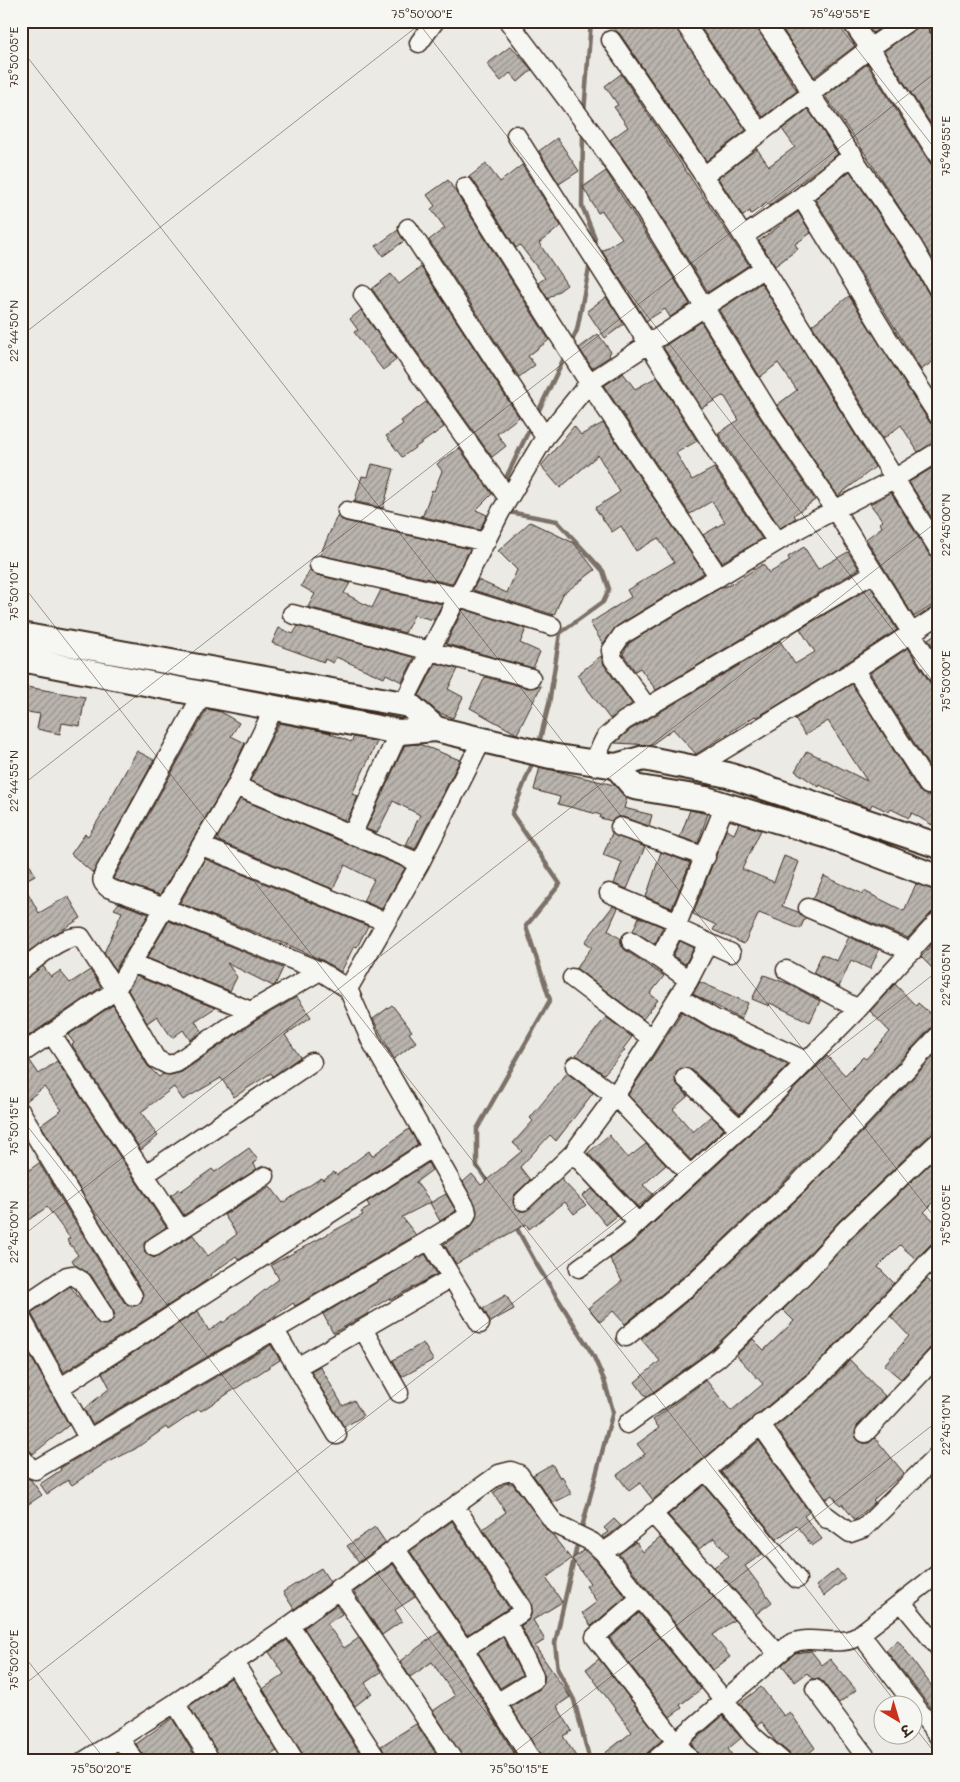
<svg xmlns="http://www.w3.org/2000/svg" width="960" height="1782" font-family="Mali,'Playpen Sans Deva',sans-serif">
<style>
.lines{fill:none;stroke-linecap:round;stroke-linejoin:round}
.stream{stroke:#7c7167;stroke-width:4.5}
.building{fill:url(#building-hatch);stroke:#3b2a1e}
.minor-casing{stroke:#3b2a1e;stroke-width:21}
.secondary-casing{stroke:#3b2a1e;stroke-width:28}
.path{stroke:#3b2a1e;stroke-width:2.5;stroke-dasharray:4 4;stroke-linecap:butt}
.minor{stroke:#f6f6f2;stroke-width:18}
.secondary{stroke:#f6f6f2;stroke-width:24}
.ticks{fill:none;stroke:#3b2a1e;stroke-width:1;stroke-opacity:0.45}
.neatline{fill:none;stroke:#3b2a1e;stroke-width:2}
.ticks-label{font-size:12px;text-anchor:middle;fill:#3b2a1e}
</style>
<defs>
<pattern id="building-hatch" width="6" height="6" patternUnits="userSpaceOnUse" patternTransform="scale(1.25)"><rect width="6" height="6" fill="#bab4ae"/><path d="M-1 1l2-2M0 6l6-6M5 7l2-2" fill="none" stroke="#98938d"/></pattern>
</defs>
<rect width="100%" height="100%" fill="#ebeae5"/>
<filter id="ink" filterUnits="userSpaceOnUse"><feTurbulence type="fractalNoise" baseFrequency=".02" numOctaves="2"/><feDisplacementMap in="SourceGraphic" scale="10" xChannelSelector="R" yChannelSelector="G"/><feConvolveMatrix kernelMatrix="1 2 1 2 8 2 1 2 1" color-interpolation-filters="sRGB"/></filter>
<g filter="url(#ink)">
<g class="lines">
<!-- stream -->
<path class="stream" d="M584,113L591,21
M583,131L582,206L595,238L593,248
M570,345L577,330L590,263
M537,414L566,354
M503,484L531,426
M506,510L509,512L557,521L603,571L609,589L603,602L560,633L549,704L538,747
M490,1185L477,1166V1129L550,1000L526,926L560,884L512,814L534,759
M515,1225L537,1265L593,1355L604,1380L613,1411L581,1531
M578,1541L555,1643L558,1670L574,1700L590,1761"/>
</g>
<!-- building -->
<path class="building" d="M617,21H672L746,130L706,161L620,34L611,26Z
M696,21H753L797,91L763,117Z
M777,21H840L855,46L814,77Z
M864,21H890L873,33Z
M925,22L930,33L939,37V137L884,51Z
M511,46L532,70L518,82L510,73L501,81L487,64Z
M867,64L930,163L939,169V269L862,149L825,96Z
M621,74L749,265L708,292L641,184L610,140L628,127L614,107L618,105L605,86Z
M808,109L838,154L769,206L767,203L751,214L750,211L743,216L718,178L757,149L769,166L795,147L782,129Z
M557,138L579,171L559,184L539,151Z
M486,164L500,182L522,165L561,226L539,243L567,285L548,299L538,283L545,278L520,245L516,248L474,181L469,177Z
M606,171L690,304L670,317L665,309L646,321L602,251L622,238L602,211L598,213L583,187Z
M850,171L904,252L930,296L939,303V357L921,370L815,199Z
M448,180L549,340L528,356L535,365L519,377L429,240L445,228L431,209L435,206L427,195Z
M798,212L811,233L795,244L798,249L775,266L759,241Z
M398,230L404,241L383,256L376,246Z
M421,267L519,417L497,434L506,446L492,457L372,289L391,274L399,284Z
M761,283L875,467L838,496L777,405L797,390L778,363L760,377L719,310Z
M849,296L930,423L939,428V440L918,452L901,425L883,439L812,325Z
M606,297L624,324L605,338L587,311Z
M361,310L396,360L383,370L354,332L358,330L350,319Z
M701,322L760,418L815,500L794,515L796,518L780,528L718,433L739,420L725,397L722,396L702,408L663,347Z
M598,334L611,352L609,354L610,356L592,368L579,348Z
M623,373L635,389L657,377L697,441L676,453L692,480L714,468L762,539L722,562L703,535L725,522L712,501L690,514L604,386Z
M426,402L444,427L402,457L386,436L403,424L401,421Z
M603,423L704,573L617,626L603,644L590,623L631,597L627,590L674,562L658,538L636,551L621,526L612,532L595,508L620,492L598,455L560,488L541,466L574,426L581,435Z
M459,448L492,494L476,510L487,515L480,530L420,516L423,515L432,490L434,491L442,471L437,464Z
M372,464L394,469L383,508L353,501L355,500L362,476L368,477Z
M939,464V529L909,482Z
M891,493L930,556L939,561V601L914,617L866,539L882,527L880,523L883,521L870,504Z
M337,516L345,521L470,549L452,584L320,555Z
M530,522L574,543L595,570L563,594L554,615L473,590L478,580L507,593L517,570L498,551Z
M804,547L818,569L848,552L859,569L656,690L640,668L635,671L623,654L629,643L722,587L730,585L763,564L769,573L790,561L788,557Z
M310,570L317,575L350,583L344,593L372,608L381,590L442,604L434,620L414,615L405,633L308,607L315,594L301,586Z
M871,587L897,630L849,661L773,708L756,717L755,716L696,754L673,729L651,745L615,743L630,730L780,641L795,664L815,652L800,629Z
M463,609L526,629L520,643L540,652L533,668L446,644Z
M298,626L412,657L414,658L402,682L386,674L384,678L336,657L333,663L325,659L324,662L272,643L279,628L293,634Z
M939,631V656L928,639Z
M908,648L930,683L939,688V814L932,825L912,813L909,818L891,809L889,812L872,804L870,808L857,804L820,785L819,787L795,771L807,751L867,781L828,721L805,735L795,719L852,684L919,791L928,796L934,794L939,785L937,779L870,673Z
M601,656L604,665L632,704L610,719L577,675Z
M436,663L458,669L448,689L463,697L453,718L437,712L419,696Z
M485,677L528,688L541,686L517,734L470,708Z
M21,686L85,697L80,726L62,723L60,734L37,729L40,714L21,711Z
M207,709L221,712L239,723L231,736L245,743L227,781L160,895L113,879Z
M279,723L327,732L351,742L354,737L377,742L352,794L358,796L347,821L250,781Z
M419,744L460,760L415,849L406,845L420,815L393,801L377,833L366,829L405,745Z
M137,751L154,760L93,873L71,854L85,834L88,836L99,819Z
M540,767L614,785L627,798L624,808L652,815L649,826L623,817H618L612,821L600,818L601,815L558,804L560,797L534,790Z
M240,799L405,868L382,909L363,901L374,880L345,865L333,889L216,840Z
M690,810L708,814L698,843L680,837Z
M739,823L761,830L742,869L774,882L784,856L799,862L782,906L798,912L805,918L800,929L759,913L744,944L713,930L716,925L693,914L726,830L734,834Z
M612,833L645,847L627,889L614,884L622,862L603,855Z
M21,848L35,875L22,882L39,913L68,896L81,918L27,952L21,941Z
M661,852L690,863L672,908L646,897Z
M205,859L368,926L357,947L354,946L341,972L324,961L293,947L180,903Z
M824,876L863,894L864,891L904,911L916,884L939,891V910L931,913L908,938L813,899Z
M119,903L149,914L115,970L104,953L122,912L114,909Z
M613,906L618,908L608,930L621,939V945L625,950L664,976L650,994L658,1000L643,1019L576,968L592,947L585,942Z
M639,917L663,927L655,944L633,931Z
M169,921L283,968L275,985L273,986L227,963L237,977L230,991L147,958Z
M939,936V975L921,957Z
M849,937L879,950L870,969L851,960L839,987L813,973L822,954L837,961Z
M680,941L694,948L685,964L673,956Z
M43,966L51,977L60,971L70,983L90,970L101,987L21,1041V980Z
M764,975L789,984L820,1001L810,1022L770,1003L769,1006L752,999Z
M136,976L215,1008L195,1021L202,1032L190,1040L183,1030L172,1038L157,1016L147,1023L128,990Z
M700,982L748,1003L741,1019L693,994Z
M895,984L916,1006L918,1003L939,1021V1025L931,1028L790,1176L689,1272L625,1324L613,1311L600,1322L588,1308L622,1281L610,1259L632,1243L747,1137L827,1056L845,1075L863,1057L866,1059L890,1032L870,1011Z
M297,997L311,1017L285,1035L300,1057L273,1076L271,1073L234,1097L221,1078L183,1100L174,1087L141,1112L158,1136L141,1150L72,1045L74,1043L68,1035L113,1005L147,1065L159,1077L163,1074L171,1075L182,1072L257,1020Z
M392,1005L412,1031L409,1033L416,1042L394,1059L373,1019Z
M682,1012L711,1029L788,1065L740,1114L692,1070L682,1068L678,1070L675,1082L688,1096L673,1109L693,1132L711,1116L724,1129L691,1160L628,1095Z
M606,1017L632,1037L623,1049L625,1050L604,1074L576,1055Z
M939,1051V1131L932,1133L839,1221L795,1269L711,1350L646,1397L635,1382L660,1361L641,1339L703,1288L805,1192Z
M30,1061L39,1074L57,1061L166,1227L144,1243L145,1252L154,1258L193,1235L208,1256L237,1234L224,1215L270,1186L283,1203L321,1178L323,1180L334,1172L337,1175L369,1151L372,1156L409,1129L418,1144L239,1260L236,1256L210,1275L212,1277L64,1372L31,1313L70,1286L99,1324H110L115,1314L91,1275L75,1265L72,1260L78,1255L67,1240L70,1238L47,1207L21,1225V1176L39,1163L124,1302L128,1306L138,1305L144,1295L41,1125L62,1110L44,1087L25,1102L21,1101V1065Z
M567,1073L593,1093L556,1141L550,1135L520,1167L530,1180L515,1194L513,1203L520,1211H526L561,1179L586,1205L574,1214L565,1202L529,1229L526,1224L456,1264L444,1244L471,1227L477,1211L463,1182L472,1174L481,1185L522,1151L513,1143L533,1121L530,1118Z
M609,1135L628,1158L646,1144L666,1165L643,1185L653,1194L639,1208L588,1153Z
M249,1148L258,1160L253,1163L257,1169L184,1215L171,1195L179,1189L181,1191L212,1169L215,1172Z
M937,1157L939,1197L924,1212L939,1225V1241L931,1244L916,1259L900,1245L878,1267L894,1283L809,1372L653,1500L640,1483L629,1491L617,1475L645,1454L637,1444L659,1428L653,1420L706,1380L731,1411L763,1384L736,1355L753,1339L764,1350L794,1321L783,1310L854,1236Z
M428,1163L432,1170L416,1182L431,1202L402,1217L416,1235L295,1306L293,1303L265,1323L92,1424L84,1409L110,1388L102,1373L198,1311L209,1331L222,1321L223,1323L279,1279L271,1265L363,1215L361,1212L370,1207L367,1202Z
M592,1189L617,1216L606,1225L582,1196Z
M446,1194L456,1211L440,1221L430,1203Z
M425,1254L437,1274L390,1300L389,1298L368,1311L369,1313L333,1333L323,1314Z
M927,1279L939,1290V1344L931,1347L901,1379L884,1365L909,1336L891,1317Z
M506,1295L514,1309L490,1322L483,1308Z
M21,1339L69,1425L33,1454L26,1446H21V1396L28,1392V1389L21,1380Z
M423,1343L433,1360L402,1377L393,1360Z
M271,1345L280,1360L201,1411L199,1409L168,1430L166,1427L135,1449L101,1466L72,1485L68,1480L47,1494L40,1484L61,1470L60,1468Z
M850,1360L885,1396L857,1426L855,1437L863,1443H869L875,1438L904,1473L873,1500L875,1502L855,1520L842,1504L840,1505L832,1495L826,1499L775,1427L823,1388Z
M320,1366L343,1406L354,1400L363,1416L344,1427L311,1371Z
M759,1441L809,1512L804,1516L822,1539L812,1546L796,1525L777,1539L721,1472Z
M552,1464L560,1478L562,1476L571,1494L553,1503L533,1475Z
M21,1474L31,1480L42,1495L21,1509Z
M506,1483H512L571,1559L546,1578L562,1602L533,1620L545,1640L535,1646L570,1697L557,1706L572,1731L563,1736L579,1761H543L511,1707L540,1689L543,1685L545,1676L521,1626L530,1619L532,1610L531,1602L483,1529L506,1512L493,1493Z
M704,1485L762,1554L745,1566L772,1602L756,1614L714,1567L729,1556L714,1538L699,1549L668,1515Z
M614,1519L621,1526L604,1539L602,1536L608,1532L604,1528Z
M452,1521L509,1608L467,1635L410,1551Z
M375,1527L386,1543L359,1562L347,1546Z
M660,1538L734,1620L713,1635L730,1657L713,1670L619,1554L636,1542L643,1552Z
M584,1550L595,1559L626,1597L591,1626L582,1613L597,1602L586,1586L590,1583L572,1559Z
M393,1564L415,1597L395,1610L402,1621L382,1635L354,1592Z
M321,1568L330,1582L328,1584L294,1609L283,1592Z
M837,1569L845,1579L824,1596L816,1586Z
M336,1605L342,1614L327,1624L344,1648L359,1638L381,1672L365,1683L372,1693L355,1706L304,1628Z
M639,1613L701,1689L680,1705L682,1708L670,1717L610,1638Z
M439,1632L455,1655L519,1761H465L433,1711L455,1696L432,1662L410,1677L400,1661Z
M503,1637L522,1675L500,1688L478,1652Z
M287,1640L365,1761H307L305,1758L263,1689L284,1674L269,1652Z
M898,1640L939,1696V1702L931,1708L886,1650Z
M811,1651L822,1665L830,1659L856,1690L839,1703L823,1682L819,1679H812L807,1673L795,1682L782,1665L795,1653Z
M599,1659L662,1740L647,1753L644,1761H595L632,1732L586,1669Z
M231,1678L277,1751L261,1761H256L252,1755L244,1761H222L189,1706Z
M761,1687L784,1716L790,1712L815,1748L799,1761H792L789,1753L776,1742L762,1722L758,1725L740,1703Z
M723,1716L741,1738L728,1749L736,1761H701L691,1743Z
M172,1718L198,1761H146L136,1744Z
M416,1724L441,1761H389L381,1746Z
M117,1753L122,1761H104Z"/>
<g class="lines">
<!-- minor casing -->
<g class="minor-casing">
<path id="minor" d="M508,21L593,134L632,190L769,412L835,510L939,677
M683,21L760,132
M764,21L804,80L810,94L913,246L939,291
M851,21L870,48L704,176L764,268L939,550
M909,21L870,48L939,157
M935,21L939,27
M611,40L704,176
M419,43L435,21
M516,135L722,460L777,542
M853,155L801,197L890,342L939,417
M465,187L589,383L719,577
M408,228L545,437
M744,236L801,197
M363,295L508,498
M347,511L486,542
M319,565L459,597L552,626
M292,614L531,678
M855,670L928,785
M202,695L104,873C101,880 102,883 108,888L165,908L320,971
M403,704L500,513L545,437L589,383L764,268
M647,707L613,659L611,651L622,635L800,528L894,479L939,451
M593,762L605,738L624,721L874,573
M694,768L855,670L939,615
M236,786L420,863
M620,827L706,857
M352,835L399,732
M202,846L386,922
M609,893L678,922L659,959L689,980L678,997L715,1019L806,1061
M808,908L912,952
M678,922L725,805
M676,928L731,953
M631,941L659,959
M132,963L251,1011L320,971L348,989L371,1041L466,1208L467,1213L465,1218L429,1240
M21,970C37,959 61,935 81,937L116,990L156,1059L168,1065L176,1063L251,1011
M786,970L858,1009
M572,978L651,1038
M689,980L708,943
M348,989L420,863L482,740
M51,1033L181,1230
M21,1054L116,990L236,786L274,708
M575,1066L615,1096L690,1175
M685,1078L740,1129
M21,1112L133,1296
M146,1174L312,1062
M523,1201L573,1153
M638,1223L573,1153L615,1096L678,997
M154,1247L265,1176
M579,1268L625,1235L740,1129L858,1009L939,920
M21,1307L67,1276L72,1275L82,1281L104,1315
M21,1317L88,1438
M274,1329L337,1435
M363,1329L399,1393
M626,1337L696,1280L798,1184L939,1035
M297,1367L451,1278
M61,1387L430,1149
M627,1424L718,1358L803,1276L846,1229L939,1141
M760,1424L827,1519
M865,1433L939,1354
M21,1456L30,1468L35,1470L40,1467L429,1240L480,1324
M706,1471L797,1579
M455,1506L522,1608L521,1613L464,1649
M820,1511L850,1533L864,1528L939,1454
M652,1513L778,1654
M395,1548L464,1649L532,1761
M603,1552L617,1543L816,1380L939,1251
M338,1588L454,1761
M639,1599L595,1637L691,1761
M907,1609L939,1648
M290,1625L378,1761
M868,1644L939,1737
M234,1662L295,1761
M815,1689L869,1761
M175,1703L211,1761
M497,1703L534,1680V1676L507,1622
M120,1739L135,1761
M84,1761L175,1703L290,1625L499,1474L511,1471L519,1474L555,1524L592,1542L603,1552L754,1737L782,1761
M654,1761L790,1644C812,1634 834,1647 855,1638L939,1573"/>
</g>
<!-- secondary casing -->
<g class="secondary-casing">
<path id="secondary" d="M21,635L409,705L436,729
M21,659L399,732L436,729L551,756L616,766L644,758L694,768L728,775L939,846
M616,766L634,787L706,799L725,805L829,836L939,878"/>
</g>
<!-- path -->
<path class="path" d="M106,21V22"/>
<!-- minor -->
<use href="#minor" class="minor"/>
<!-- secondary -->
<use href="#secondary" class="secondary"/>
</g>
</g>
<!-- ticks -->
<path class="ticks" d="M417,21L939,689M835,21L939,154M21,49L939,1223M21,336L424,21M21,583L897,1704M21,786L939,70M21,1118L524,1761M21,1237L939,520M21,1652L106,1761M21,1687L939,970M912,1724L939,1758M503,1761L939,1420"/>
<!-- margin -->
<rect width="960" height="1782" fill="none" stroke="#f6f6f2" stroke-width="55"/>
<!-- north arrow -->
<g transform="translate(898 1720) rotate(142)"><circle r="24" fill="#f6f6f2" stroke="#aba49d"/>
<path d="M0-4L9 19L0 12L-9 19Z" fill="#c8321e"/>
<text y="-8" font-size="14" font-weight="bold" text-anchor="middle" fill="#3b2a1e">उ</text>
</g>
<rect x="28" y="28" width="904" height="1726" class="neatline"/>
<g class="ticks-label">
<text x="422" y="18">75°50'00"E</text>
<text x="840" y="18">75°49'55"E</text>
<text transform="translate(14 57) rotate(-90)" y="4">75°50'05"E</text>
<text transform="translate(946 146) rotate(-90)" y="4">75°49'55"E</text>
<text transform="translate(14 331) rotate(-90)" y="4">22°44'50"N</text>
<text transform="translate(946 525) rotate(-90)" y="4">22°45'00"N</text>
<text transform="translate(14 591) rotate(-90)" y="4">75°50'10"E</text>
<text transform="translate(946 681) rotate(-90)" y="4">75°50'00"E</text>
<text transform="translate(14 781) rotate(-90)" y="4">22°44'55"N</text>
<text transform="translate(946 975) rotate(-90)" y="4">22°45'05"N</text>
<text transform="translate(14 1126) rotate(-90)" y="4">75°50'15"E</text>
<text transform="translate(946 1215) rotate(-90)" y="4">75°50'05"E</text>
<text transform="translate(14 1232) rotate(-90)" y="4">22°45'00"N</text>
<text transform="translate(946 1425) rotate(-90)" y="4">22°45'10"N</text>
<text transform="translate(14 1660) rotate(-90)" y="4">75°50'20"E</text>
<text x="101" y="1773">75°50'20"E</text>
<text x="519" y="1773">75°50'15"E</text>
</g>
</svg>
